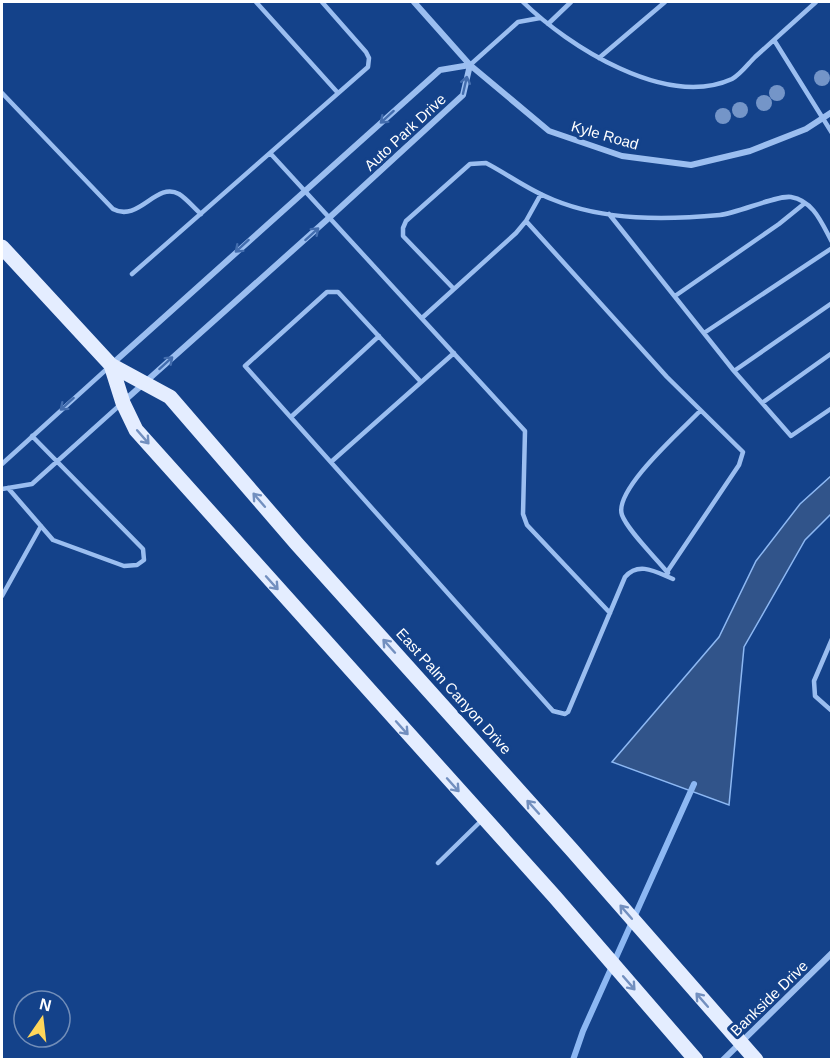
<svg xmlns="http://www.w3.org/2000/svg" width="833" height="1061" font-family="Helvetica,sans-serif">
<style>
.water{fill:#31548a;stroke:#8db8f3;stroke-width:1.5}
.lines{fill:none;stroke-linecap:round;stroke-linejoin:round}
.stream{stroke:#8db8f3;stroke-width:6}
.service{stroke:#9bbef0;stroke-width:4.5}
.minor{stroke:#9bbef0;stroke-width:6}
.primary{stroke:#e4edff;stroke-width:15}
.tree{fill:#7495c8}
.oneway{stroke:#436dae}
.oneway2{stroke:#728fbf}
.labels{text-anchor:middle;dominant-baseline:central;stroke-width:6;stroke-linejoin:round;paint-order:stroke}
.street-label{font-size:15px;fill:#fff;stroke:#14428a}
</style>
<rect width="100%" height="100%" fill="#14428a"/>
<!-- water -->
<path class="water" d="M831,476V514L805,540L744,647L729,805L612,762L719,637L756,561L800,504Z"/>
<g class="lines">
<!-- stream -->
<path class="stream" d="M573,1060L583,1031L694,784"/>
<!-- service -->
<path class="service" d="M256,2L338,93
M523,2C568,46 666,109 732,79C740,75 748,64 755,57C775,39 796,20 816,2
M548,24L571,2
M774,40L832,133
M599,58L665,2
M470,65L518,22L540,18
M2,93L113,209C139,223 156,181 179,194C187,199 194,208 201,214
M270,153L525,431L523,514L527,525L610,613
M609,214L734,371L791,436L832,408
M526,221L667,377L743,452L739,465L667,572
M132,274L368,67L369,58L366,52L322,2
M454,289L403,236V228L406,221L470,164L486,163C509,175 530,191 554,200C605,221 666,220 720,215C738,213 777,195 791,197C814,201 822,224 832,242
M675,296L779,224L805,203
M422,318L516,233L526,221L541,194
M704,333L832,248
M734,371L832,303
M421,382L338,292H327L245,366L553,711L565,714L568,712L625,577C639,561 656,572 673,579
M762,403L832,353
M291,417L379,336
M331,462L454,353
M2,464L109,367
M8,488L53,540L124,566L137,565L144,560L143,549L32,436
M2,489L32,484L121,404
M668,573C656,558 628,531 622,515C613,490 683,429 700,411
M2,596L41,526
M832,639L814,681L815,696L832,711
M438,863L482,820"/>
<!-- minor -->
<path class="minor" d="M414,2L470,65L549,131L622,156L691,165L750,151L806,129L832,112
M112,364L440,70L470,65L463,95L330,217L123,402
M723,1060L832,953"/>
<!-- primary -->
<path class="primary" d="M2,247L111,365L170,397L297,544L572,850L756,1060
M111,365L123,403L136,430L555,897L696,1060"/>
</g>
<!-- trees -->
<g class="tree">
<circle cx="822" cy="78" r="8"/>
<circle cx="777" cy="93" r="8"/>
<circle cx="764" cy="103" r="8"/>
<circle cx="740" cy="110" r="8"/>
<circle cx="723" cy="116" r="8"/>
</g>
<!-- one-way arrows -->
<defs><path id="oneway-shaft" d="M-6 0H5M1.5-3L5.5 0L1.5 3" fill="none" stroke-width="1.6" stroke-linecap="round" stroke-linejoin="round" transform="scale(1.5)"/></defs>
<g class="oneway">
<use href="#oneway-shaft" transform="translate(465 85) rotate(-77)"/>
<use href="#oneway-shaft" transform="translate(387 117) rotate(138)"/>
<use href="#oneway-shaft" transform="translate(312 234) rotate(-42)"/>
<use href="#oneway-shaft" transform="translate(242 246) rotate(138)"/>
<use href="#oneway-shaft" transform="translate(166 363) rotate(-42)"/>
<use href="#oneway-shaft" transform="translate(67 404) rotate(138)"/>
</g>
<g class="oneway2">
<use href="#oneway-shaft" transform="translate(143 437) rotate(49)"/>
<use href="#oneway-shaft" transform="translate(259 500) rotate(-131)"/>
<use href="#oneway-shaft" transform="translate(272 583) rotate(48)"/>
<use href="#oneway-shaft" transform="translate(389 646) rotate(-132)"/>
<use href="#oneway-shaft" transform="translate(402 728) rotate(48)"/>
<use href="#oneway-shaft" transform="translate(453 785) rotate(48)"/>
<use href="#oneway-shaft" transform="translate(533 807) rotate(-132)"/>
<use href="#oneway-shaft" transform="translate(626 912) rotate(-131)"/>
<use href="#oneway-shaft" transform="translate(629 983) rotate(49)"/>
<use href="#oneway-shaft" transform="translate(702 1000) rotate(-131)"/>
</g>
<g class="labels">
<!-- street labels -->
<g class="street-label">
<text transform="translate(405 132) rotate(-43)">Auto Park Drive</text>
<text transform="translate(605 135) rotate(16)">Kyle Road</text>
<text transform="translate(454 691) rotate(48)">East Palm Canyon Drive</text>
<text transform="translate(769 998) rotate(-44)">Bankside Drive</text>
</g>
</g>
<!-- border -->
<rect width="833" height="1061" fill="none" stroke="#ffffff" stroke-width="6"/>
<!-- north arrow -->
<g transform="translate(42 1019) rotate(14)"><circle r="28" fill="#14428a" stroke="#728eb9" stroke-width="1.5"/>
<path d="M0-4.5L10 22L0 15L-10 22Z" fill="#ffd65a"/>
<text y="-9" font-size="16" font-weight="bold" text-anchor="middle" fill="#ffffff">N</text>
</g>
</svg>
